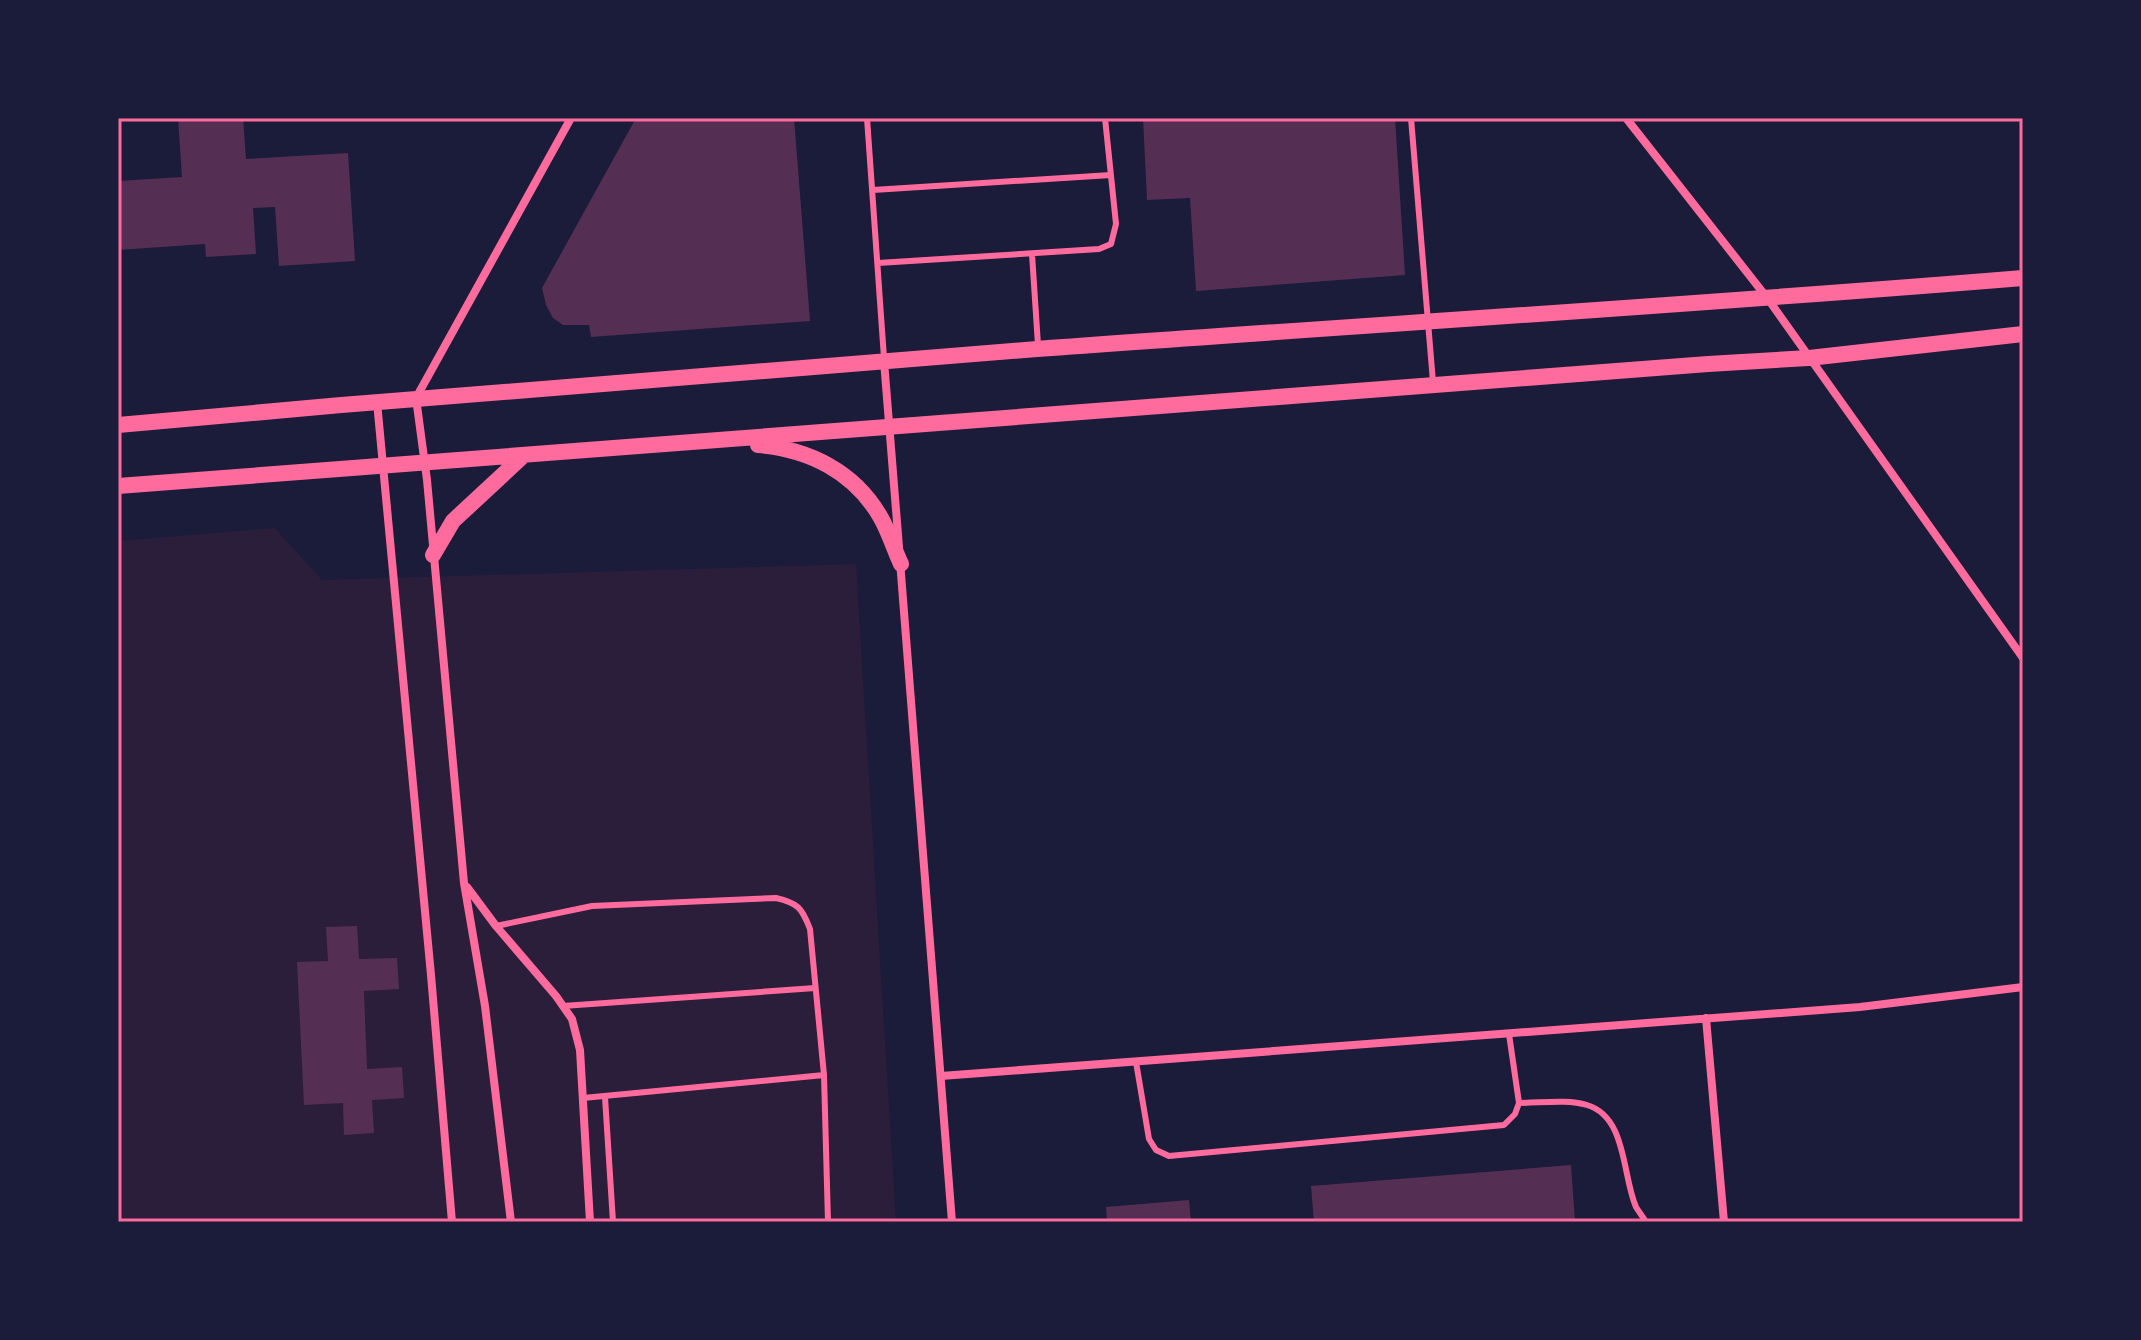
<svg xmlns="http://www.w3.org/2000/svg" width="2141" height="1340" font-family="'Titillium Web',sans-serif">
<style>
.green{fill:#2a1e3b}
.building{fill:#542f53}
.lines{fill:none;stroke-linecap:round;stroke-linejoin:round}
.service{stroke:#ff6b9d;stroke-width:6}
.minor{stroke:#ff6b9d;stroke-width:8}
.secondary{stroke:#ff6b9d;stroke-width:16}
.neatline{fill:none;stroke:#ff6b9d;stroke-width:3}
</style>
<rect width="100%" height="100%" fill="#1b1b3a"/>
<!-- green -->
<path class="green" d="M275,528L322,580L856,564L896,1222H118V541Z"/>
<!-- building -->
<path class="building" d="M178,118H243L246,159L348,153L355,261L279,266L275,207L253,208L256,254L206,257L205,244L118,250V181L182,177Z
M636,118H794L810,321L591,337L589,325H563L553,318L546,305L542,288Z
M1143,118H1395L1405,275L1196,291L1190,198L1147,200Z
M357,926L359,959L397,958L399,989L364,991L367,1069L402,1067L404,1098L372,1100L374,1133L344,1135L343,1103L304,1105L297,962L328,961L326,927Z
M1571,1165L1575,1222H1314L1311,1186Z
M1189,1200L1191,1222H1107L1106,1207Z"/>
<g class="lines">
<!-- service -->
<path class="service" d="M867,118L884,358
M1411,118L1433,382
M873,190L1111,175
M1032,254L1038,345
M878,263L1099,249L1111,244L1116,224L1105,118
M496,926L592,906L776,898C798,903 802,908 810,929L824,1075L828,1222
M563,1006L815,988
M1136,1062L1149,1139L1156,1150L1169,1156L1504,1125L1515,1114L1519,1103L1509,1034
M605,1097L613,1222
M583,1098L824,1075
M1519,1103C1541,1103 1567,1099 1587,1105C1627,1117 1622,1175 1636,1207C1639,1212 1643,1217 1646,1222"/>
<!-- minor -->
<path class="minor" d="M1626,118L1768,299L2023,658
M884,361L899,547
M377,402L431,975L452,1222
M900,561L952,1222
M467,887L496,926L556,996L572,1019L580,1050L590,1222
M1706,1018L1724,1222
M941,1076L1860,1007L2023,987
M511,1222L485,1006L464,883L427,480L416,398L571,118"/>
<!-- secondary -->
<path class="secondary" d="M118,425C424,397 730,372 1037,349C1365,325 1694,305 2023,278
M758,445C809,449 855,472 881,518C889,532 894,549 901,564
M118,486L1708,364L1809,358L2023,334
M433,555L453,521L523,456"/>
</g>
<!-- border -->
<rect width="2141" height="1340" fill="none" stroke="#1b1b3a" stroke-width="240"/>
<rect x="120" y="120" width="1901" height="1100" class="neatline"/>
</svg>
